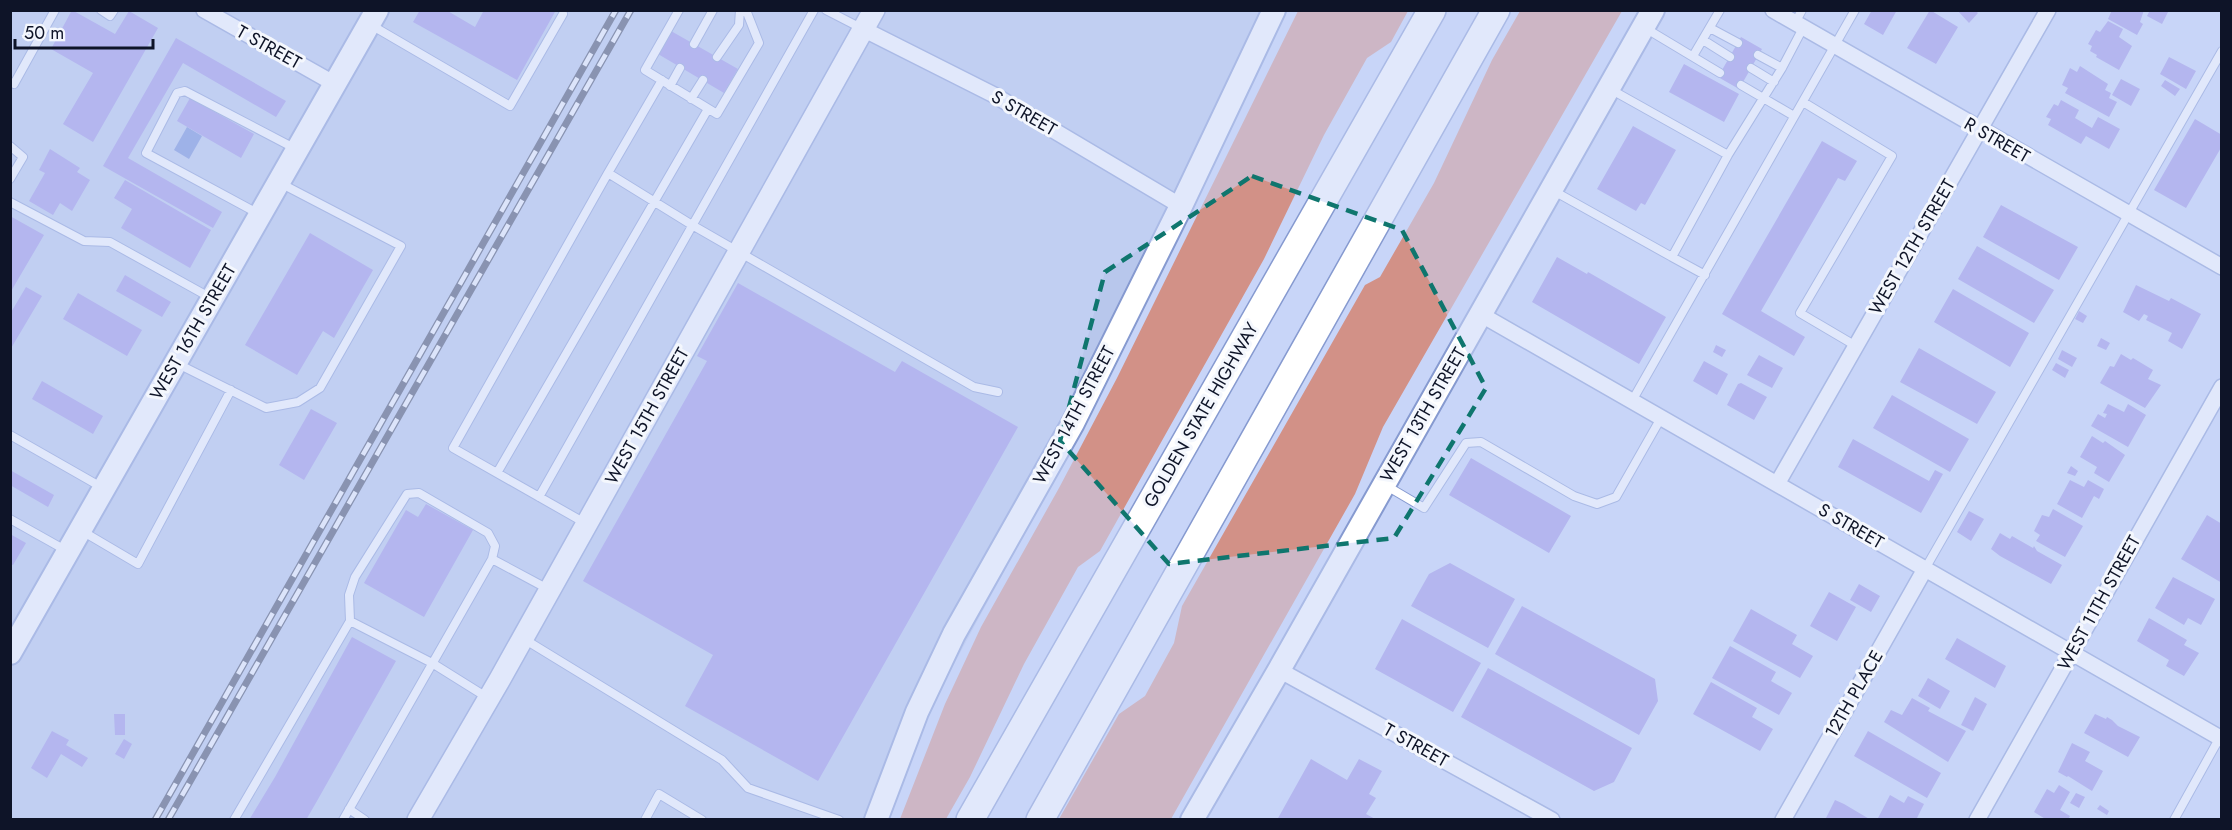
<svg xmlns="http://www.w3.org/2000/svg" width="2232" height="830" font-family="Jost,sans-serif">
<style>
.built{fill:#b8c7ec}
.green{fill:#d29187}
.water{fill:#6c87d4}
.building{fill:#9b91e4}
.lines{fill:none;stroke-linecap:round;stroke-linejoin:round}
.lane-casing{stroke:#869ad0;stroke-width:10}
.street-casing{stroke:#869ad0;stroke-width:18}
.secondary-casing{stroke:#869ad0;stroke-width:24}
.primary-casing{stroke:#869ad0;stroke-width:26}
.highway-casing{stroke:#869ad0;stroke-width:30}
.lane{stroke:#fff;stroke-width:8}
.street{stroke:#fff;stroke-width:15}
.secondary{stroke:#fff;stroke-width:21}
.primary{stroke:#fff;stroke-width:22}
.highway{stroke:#fff;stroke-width:27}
.rail-casing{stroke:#3c445c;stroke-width:7}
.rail{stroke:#f4f7fd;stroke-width:4.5;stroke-dasharray:14;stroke-linecap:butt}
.marked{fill:none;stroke:#0f766e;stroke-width:4.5;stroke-dasharray:12 8;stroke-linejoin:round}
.labels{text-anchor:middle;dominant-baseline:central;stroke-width:6;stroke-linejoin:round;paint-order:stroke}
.street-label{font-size:18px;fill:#0e1428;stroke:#f4f7fd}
</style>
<rect width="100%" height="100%" fill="#c8d5f8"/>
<!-- built -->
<path class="built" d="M10,11H1280L1073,444L940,690L875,820L11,819Z"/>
<!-- green -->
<path class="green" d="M1298,11H1408L1391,42L1367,58L1324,135L1264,259L1100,551L1078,567L1024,664L970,777L946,819H900L945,704L981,627L1059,488L1117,378Z
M1520,11H1622L1383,427L1355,494L1171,819H1059L1119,714L1145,696L1174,643L1182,606L1365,285L1380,277L1434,183L1492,60Z"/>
<!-- water -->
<path class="water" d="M187,127L202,136L189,159L174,150Z"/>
<!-- building -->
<path class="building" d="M72,10L115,34L129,11L158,28L93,142L63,124L93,73L51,49Z
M420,10H446L475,27L484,10H556L517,80L413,22Z
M1872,10H1897L1883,35L1864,24Z
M1930,10L1958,27L1936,64L1907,48Z
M1957,10H1975L1978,13L1969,23Z
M2112,10H2144L2140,22L2143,24L2137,35L2108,19Z
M2150,10H2169L2162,24L2147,16Z
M2108,21L2123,29L2119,37L2132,46L2119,70L2096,57L2097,55L2090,51L2092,46L2088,44L2096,30L2100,32Z
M671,31L738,69L724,93L658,54Z
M1741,37L1762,49L1739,89L1718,77Z
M176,38L286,101L276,117L183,63L128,158L222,212L213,228L103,166Z
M2169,57L2196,71L2186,89L2160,74Z
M1684,64L1739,94L1724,122L1669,92Z
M2080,66L2108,84L2105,90L2111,93L2109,98L2117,102L2109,117L2065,93L2068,88L2062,85L2070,68L2077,72Z
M2121,79L2140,89L2131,106L2112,95Z
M2165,80L2180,89L2175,96L2161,86Z
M190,98L254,134L241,158L177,121Z
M2061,100L2079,110L2075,118L2092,128L2098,117L2120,129L2109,149L2086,136L2081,144L2048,125L2051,119L2046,117L2054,104L2058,106Z
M2195,119L2222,135V146L2186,208L2154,190Z
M1633,126L1676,150L1645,205L1641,203L1636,211L1597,189Z
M1822,141L1857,161L1845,181L1838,178L1761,311L1805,337L1794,356L1722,314Z
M50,149L80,168L77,172L90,180L72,211L60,203L53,215L29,201L45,173L39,170Z
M125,180L211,230L190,268L121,228L132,209L114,198Z
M2001,205L2078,247L2059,280L1983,237Z
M10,216L44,235L10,293Z
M310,233L373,270L334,338L323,331L297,375L245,345Z
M1977,246L2054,290L2034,323L1958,279Z
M1557,257L1587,274L1588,272L1666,317L1639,364L1532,302Z
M125,275L171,302L162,317L116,291Z
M738,283L895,372L902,361L1018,427L818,781L685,706L713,655L583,581L707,361L697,356Z
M2136,285L2169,301L2171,298L2201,314L2182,349L2168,341L2172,333L2146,320L2148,316L2144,314L2139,321L2123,312Z
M26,287L42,296L10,350V314Z
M1953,289L2029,333L2010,367L1934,322Z
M78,293L142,330L127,356L63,319Z
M2079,311L2087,316L2083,323L2075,319Z
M2101,338L2110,343L2106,350L2097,346Z
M1716,345L1726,350L1722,357L1713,352Z
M1919,348L1996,392L1977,424L1900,382Z
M2062,350L2077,358L2072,367L2058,359Z
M2121,354L2131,360L2133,358L2153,370L2148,379L2161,385L2145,408L2100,383L2110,366L2114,367Z
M1759,355L1783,368L1772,388L1747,375Z
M1704,361L1728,374L1717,395L1693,381Z
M2056,363L2069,370L2065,378L2052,370Z
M42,381L103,416L93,434L32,399Z
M1741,383L1767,397L1754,420L1727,405L1738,384Z
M1892,395L1969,439L1950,472L1873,428Z
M2108,404L2124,412L2128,404L2146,415L2128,447L2091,426L2098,414L2105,418L2107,414L2103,413Z
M311,409L337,423L304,480L279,465Z
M2092,436L2103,443L2105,441L2125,455L2109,482L2094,473L2097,467L2080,457Z
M1853,439L1929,481L1935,470L1943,474L1921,513L1838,467Z
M1471,458L1571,516L1549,553L1449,495Z
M2071,466L2078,471L2075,476L2067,473Z
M10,470L54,495L48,507L10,485Z
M2070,480L2084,487L2088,480L2104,489L2099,499L2094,496L2082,518L2057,504Z
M426,504L473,530L424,617L364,583L406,510L418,517Z
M2053,509L2083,526L2065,557L2036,541L2040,535L2034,531L2042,515L2049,517Z
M1969,511L1984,519L1971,541L1957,532Z
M2207,515L2222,524V583L2181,559Z
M2000,533L2010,539L2012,536L2033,548L2034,546L2037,551L2062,565L2051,584L2000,556L1991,549Z
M10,534L26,543L13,565L10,564Z
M1450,563L1515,599L1488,648L1411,606L1429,574Z
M2173,577L2215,599L2201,625L2188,618L2184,625L2155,608Z
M1859,584L1880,596L1871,612L1850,600Z
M1829,592L1856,607L1837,641L1810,626Z
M1522,606L1655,679L1658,701L1639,735L1495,654Z
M1751,609L1797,635L1792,644L1813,656L1800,678L1733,641Z
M2149,618L2187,640L2184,645L2199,653L2184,676L2166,666L2169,660L2137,641Z
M1402,619L1481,663L1453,712L1375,669Z
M352,637L396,661L317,801L306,820H249L275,777Z
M1957,638L2006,666L1995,688L1945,659Z
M1730,646L1776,672L1771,681L1792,693L1779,715L1712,678Z
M1488,668L1632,748L1614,782L1594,791L1461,717Z
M1928,678L1950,691L1940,709L1918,696Z
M1711,682L1757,708L1752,717L1773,729L1760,751L1693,714Z
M1975,697L1987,704L1973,731L1961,725Z
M1912,698L1930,708L1928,711L1966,731L1948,762L1884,722L1891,710L1902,715Z
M114,714H125V735H115Z
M2095,714L2106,719L2107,717L2112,720L2118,726L2140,737L2128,757L2084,733Z
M52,731L69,740L66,745L88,758L82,767L61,754L47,778L31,768Z
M1868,731L1941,773L1927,798L1854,756Z
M124,739L132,744L124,759L115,754Z
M2072,743L2090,752L2085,761L2103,771L2092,791L2068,776L2067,777L2058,772Z
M1311,759L1347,780L1359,759L1382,771L1369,794L1376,798L1366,814L1377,820H1277Z
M2059,785L2070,792L2060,810L2070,816L2068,820H2047L2034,812L2047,789L2054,793Z
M2076,793L2085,797L2079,808L2070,803Z
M1890,795L1904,803L1908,796L1924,804L1916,820H1877Z
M1835,800L1844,804L1871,820H1825Z
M2100,805L2109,811L2107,815L2097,809Z"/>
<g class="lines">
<!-- lane casing -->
<g class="lane-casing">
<path id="lane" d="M101,10L110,16L114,10
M679,10L645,70L717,114L759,43L746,10
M826,10L861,28
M1795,23L1802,10
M371,25L510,106L563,14
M1645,28L1720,73
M1710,28L1738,43
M1703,40L1730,57
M694,44L713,10
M1758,55L1782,68
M1693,56L1720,10
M717,57L739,25L740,10
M1751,68L1774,82
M10,82L14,84L55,10
M1741,85L1794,116
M670,86L680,68
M691,99L703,80
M1803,102L1892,156L1800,313L1856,346
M10,146L23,157L10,179
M1728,155L1782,68L1803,28
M608,173L662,80
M1552,190L1672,257L1728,155L1610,89
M10,202L84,241L110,242L211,298
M259,214L146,153L177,93L185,91L296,149
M1672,257L1705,275
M176,363L266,408L298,402L320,388L401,246L280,183
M1632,401L1855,10
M10,435L103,488
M497,473L708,109
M1385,485L1424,508L1466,443L1481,442L1574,496L1597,504L1616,497L1661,418
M539,497L814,10
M10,519L67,551
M585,523L453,448L608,173L692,225L974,387L998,392
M82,531L138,564L231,390
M492,559L548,589
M1925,569L2222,51
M350,621L432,663L488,698
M524,639L722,760L748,788L839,820
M349,809L365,820
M234,820L350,621L349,595L355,577L407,494L419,493L488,533L495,546L492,559L343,820
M645,820L659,794L702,820
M2174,820L2220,737"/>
</g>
<!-- street casing -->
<g class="street-casing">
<path id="street" d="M204,10L335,84
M1773,10L2222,267
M863,29L994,95L1181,206
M1480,314L2222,739
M1777,484L2048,10
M1279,670L1552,820
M1783,820L1925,569
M1977,820L2222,387"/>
</g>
<!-- secondary casing -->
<g class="secondary-casing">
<path id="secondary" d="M418,820L500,679L874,10"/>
</g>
<!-- primary casing -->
<g class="primary-casing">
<path id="primary" d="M10,653L377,10
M876,820L917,712L954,634L1073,423L1181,206L1274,10
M1192,820L1279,670L1653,10"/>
</g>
<!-- highway casing -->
<g class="highway-casing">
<path id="highway" d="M970,820L1432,10
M1040,820L1496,10"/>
</g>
<!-- lane -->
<use href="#lane" class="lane"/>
<!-- street -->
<use href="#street" class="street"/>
<!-- secondary -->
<use href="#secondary" class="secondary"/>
<!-- primary -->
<use href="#primary" class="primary"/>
<!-- highway -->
<use href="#highway" class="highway"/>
<!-- rail casing -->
<g class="rail-casing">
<path id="rail" d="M155,820L616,10
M168,820L631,10"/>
</g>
<!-- rail -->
<use href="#rail" class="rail"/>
</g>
<!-- marked area -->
<path d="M0 0H2232V830H0ZM1252,176L1402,230L1486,388L1394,538L1169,564L1060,441L1105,272Z" fill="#c8d5f8" fill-opacity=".55" fill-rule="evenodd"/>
<path class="marked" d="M1252,176L1402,230L1486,388L1394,538L1169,564L1060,441L1105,272Z"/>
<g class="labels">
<!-- street labels -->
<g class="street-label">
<text transform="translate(269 47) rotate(29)">T STREET</text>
<text transform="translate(1024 113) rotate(30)">S STREET</text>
<text transform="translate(1997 140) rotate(30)">R STREET</text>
<text transform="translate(1912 247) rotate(-60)">WEST 12TH STREET</text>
<text transform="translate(193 332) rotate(-60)">WEST 16TH STREET</text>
<text transform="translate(1074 415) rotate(-62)">WEST 14TH STREET</text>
<text transform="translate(1201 415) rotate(-60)">GOLDEN STATE HIGHWAY</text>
<text transform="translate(1423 415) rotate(-60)">WEST 13TH STREET</text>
<text transform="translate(647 416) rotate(-61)">WEST 15TH STREET</text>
<text transform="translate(1851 526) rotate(30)">S STREET</text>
<text transform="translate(2099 603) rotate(-61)">WEST 11TH STREET</text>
<text transform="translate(1854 694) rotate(-60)">12TH PLACE</text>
<text transform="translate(1416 745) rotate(29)">T STREET</text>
</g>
</g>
<!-- border -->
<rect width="2232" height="830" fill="none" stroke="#0e1428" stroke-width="24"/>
<!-- scale -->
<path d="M15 39v9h138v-9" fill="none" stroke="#0e1428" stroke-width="3"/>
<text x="24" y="39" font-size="18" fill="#0e1428" stroke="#f4f7fd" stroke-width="4.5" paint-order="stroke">50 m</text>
</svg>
